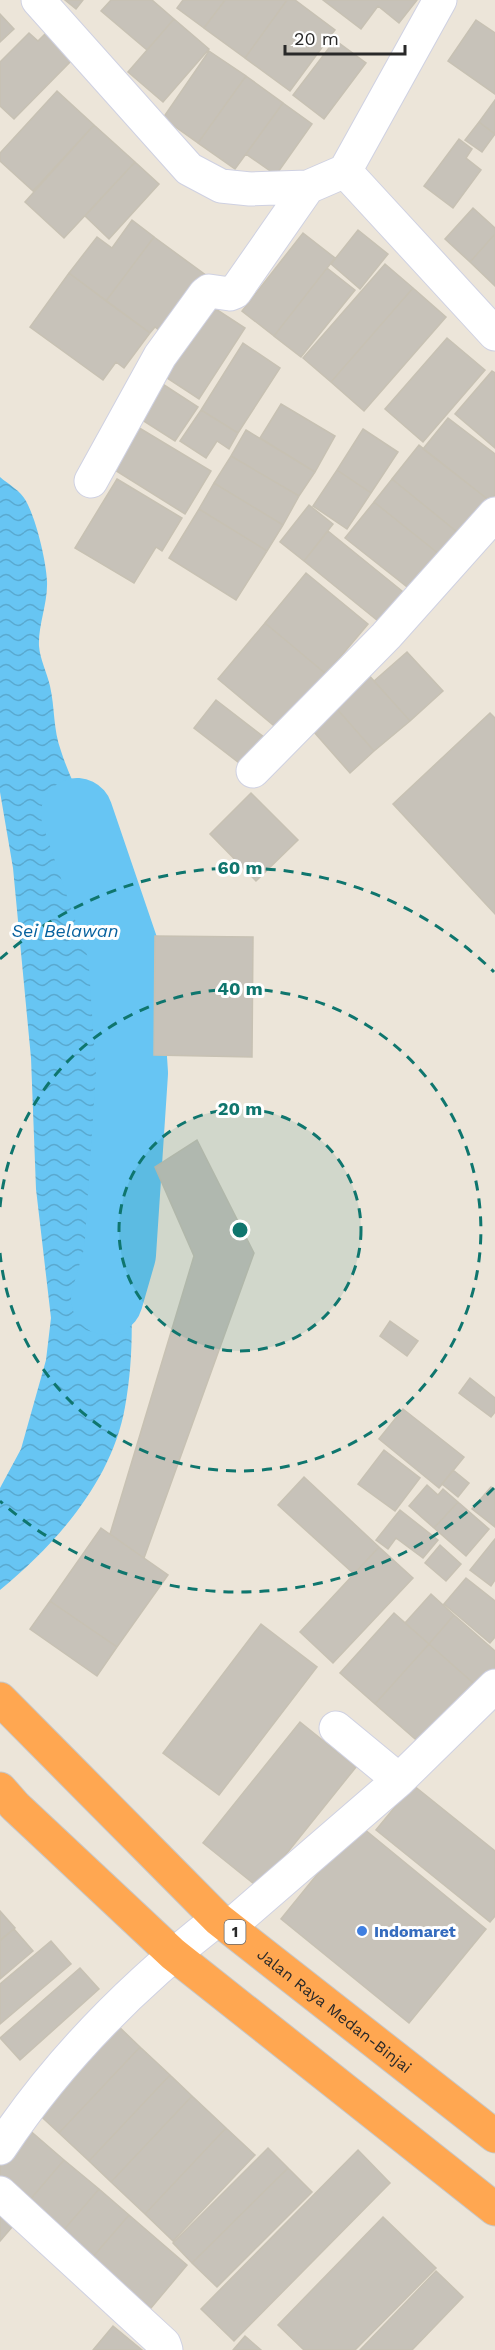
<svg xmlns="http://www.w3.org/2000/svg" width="495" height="2350" font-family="'Work Sans',sans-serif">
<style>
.water{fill:url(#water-waves)}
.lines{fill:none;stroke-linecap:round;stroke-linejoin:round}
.river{stroke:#67c5f3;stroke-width:72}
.building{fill:#c7c2b9;stroke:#c7c1b3;stroke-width:1.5}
.minor-casing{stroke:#cfd1e2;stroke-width:35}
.highway-casing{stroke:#c7c7c7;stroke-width:35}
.minor{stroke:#fff;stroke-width:33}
.highway{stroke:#ffa751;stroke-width:33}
.ring{fill:none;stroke:#0f766e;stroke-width:3;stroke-dasharray:10 8}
.shop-dot{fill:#3f7fe0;stroke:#fff;stroke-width:2}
.labels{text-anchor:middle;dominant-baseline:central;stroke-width:6;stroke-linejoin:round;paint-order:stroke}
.shield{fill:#fff;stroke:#696969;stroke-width:1.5}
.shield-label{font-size:15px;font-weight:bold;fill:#292929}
.shop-label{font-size:16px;font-weight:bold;fill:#366cbe;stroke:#fff;text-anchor:start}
.street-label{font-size:16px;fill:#292929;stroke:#fff}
.water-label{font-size:18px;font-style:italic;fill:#07619e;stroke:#fff}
.centre{fill:#0f766e;stroke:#fff;stroke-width:3}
.ring-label{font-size:18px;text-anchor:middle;font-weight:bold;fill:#0f766e;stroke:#fff;stroke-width:6;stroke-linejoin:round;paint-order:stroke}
</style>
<defs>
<pattern id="water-waves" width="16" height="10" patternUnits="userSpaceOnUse" patternTransform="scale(1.5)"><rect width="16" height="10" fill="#67c5f3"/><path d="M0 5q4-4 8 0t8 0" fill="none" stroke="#59a9d0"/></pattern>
</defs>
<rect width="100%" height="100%" fill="#ece5d9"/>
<!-- water -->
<path class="water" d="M0,477C8,484 21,491 26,501C36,519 46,560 47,581C48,603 38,625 39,646C40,659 47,673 50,686C55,708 53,729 61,751C72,786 94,820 102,856C122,939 109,1027 114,1111C120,1210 143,1308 125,1407C112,1481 56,1544 0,1590V1488L21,1449L46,1360L51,1318L36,1189L31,1058L13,868L0,792Z"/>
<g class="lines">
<!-- river -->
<path class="river" d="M77,814L124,952L132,1073L120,1254L107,1299"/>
</g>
<!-- building -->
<path class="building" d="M65,0H83L76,9Z
M111,0H152L174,19L147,50L101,11Z
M183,0H225L204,28L177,8Z
M225,0H287L245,58L204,28Z
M287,0H295L335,30L290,91L245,58Z
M323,0H417L399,23L378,6L361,29Z
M0,14L14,29L0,42Z
M174,19L209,49L163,102L128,72Z
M476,20L495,33V94L448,61Z
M49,30L76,56L14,119L0,106V62L29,33L38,41Z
M335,40L366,63L324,119L293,95Z
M209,51L246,76L198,143L163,118Z
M246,76L283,103L235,169L198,143Z
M57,91L94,125L33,191L0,161V153Z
M495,100V134L479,122Z
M283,103L312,124L276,175L246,154Z
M479,122L495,134L482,152L465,140Z
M94,125L135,162L64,238L25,202Z
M459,139L472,149L466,158L481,170L453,208L424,186Z
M135,162L159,184L109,239L85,216Z
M473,208L495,228V234L470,262L445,239Z
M132,220L154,237L106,301L69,273L97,237L112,248Z
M358,230L388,254L360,289L331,264Z
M303,233L335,258L274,336L242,311Z
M495,234V286L470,262Z
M154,237L207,276L164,334L155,327L150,333L106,301Z
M385,264L413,288L331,382L303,358Z
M327,268L355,290L301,357L274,336Z
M69,273L150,333L124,368L116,362L103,380L30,327Z
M413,288L446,317L364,411L331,382Z
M208,304L245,328L199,399L161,374Z
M447,338L485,370L423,442L385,409Z
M243,343L280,368L238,433L201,410Z
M492,371L495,373V448L455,414Z
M161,383L198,407L175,441L139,418Z
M281,404L335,436L315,472L260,438Z
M201,410L238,433L229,449L217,441L206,458L180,441Z
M448,418L495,454V495L490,501L423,449Z
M136,426L211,471L185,514L110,467Z
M363,429L398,452L371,493L337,470Z
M246,430L315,472L299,496L231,456Z
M419,445L490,501L462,536L392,479Z
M231,456L299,496L283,525L214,483Z
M337,470L371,493L347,529L313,506Z
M117,479L182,518L162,551L156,547L134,583L75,548Z
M392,479L462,536L444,558L374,502Z
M214,483L283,525L267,551L199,509Z
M374,502L444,558L416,594L345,538Z
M309,505L333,524L304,561L280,542Z
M199,509L267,551L236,600L169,558Z
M328,531L407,595L383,625L304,561Z
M306,573L368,624L326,674L265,623Z
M265,623L326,674L279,730L218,679Z
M407,652L443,691L410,721L374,681Z
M366,672L410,721L374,751L331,702Z
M216,700L269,741L247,769L194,728Z
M331,702L374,751L350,773L307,724Z
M490,713L495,718V914L393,804Z
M251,793L298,840L256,881L210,834Z
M155,936L253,937L252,1057L154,1055Z
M197,1140L254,1253L144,1558L110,1534L194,1256L155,1167Z
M390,1321L418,1341L407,1356L380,1336Z
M470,1378L495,1398V1412L491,1417L459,1393Z
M403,1409L464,1457L439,1488L379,1439Z
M384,1450L420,1478L395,1511L358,1484Z
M453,1470L469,1483L458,1497L442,1484Z
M304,1477L379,1547L354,1574L278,1505Z
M427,1485L438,1495L443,1489L458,1502L434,1528L409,1506Z
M491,1487L495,1490V1527L472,1509Z
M458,1502L489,1529L466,1556L434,1528Z
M400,1510L438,1540L423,1558L396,1538L388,1549L376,1540Z
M101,1528L168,1575L117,1647L50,1601Z
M495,1539V1580L491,1586L470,1570Z
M440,1545L461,1564L446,1581L425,1563Z
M379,1547L413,1578L333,1663L300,1632Z
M466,1578L495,1601V1637L490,1643L444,1604Z
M431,1594L454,1615L429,1644L405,1623Z
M50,1601L117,1647L97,1676L30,1629Z
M394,1613L429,1644L375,1704L340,1673Z
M454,1615L495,1651V1673L480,1689L429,1644Z
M261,1624L317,1667L219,1795L163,1753Z
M429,1644L480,1689L422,1745L375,1704Z
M300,1722L356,1767L259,1888L203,1843Z
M413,1785L495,1851V1916L490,1922L376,1830Z
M358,1824L486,1929L409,2023L281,1919Z
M0,1911L15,1928L0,1940Z
M14,1929L33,1951L0,1979V1941Z
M51,1941L71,1964L0,2024V1984Z
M80,1968L99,1989L20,2060L0,2038Z
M114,2022L140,2047L59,2133L32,2108Z
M140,2047L170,2075L89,2161L59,2133Z
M170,2075L192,2096L111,2182L89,2161Z
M192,2096L226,2128L145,2214L111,2182Z
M27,2128L64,2160L28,2202L0,2179V2159Z
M226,2128L255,2155L173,2241L145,2214Z
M268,2148L288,2168L192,2263L173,2243Z
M358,2150L390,2183L234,2341L201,2309Z
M64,2160L99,2189L62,2232L28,2202Z
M288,2168L312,2192L217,2287L192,2263Z
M99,2189L129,2215L92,2258L62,2232Z
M0,2205L18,2220L0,2241Z
M129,2215L187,2265L151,2308L92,2258Z
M383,2217L436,2268L355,2350H304L278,2325Z
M436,2271L463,2297L412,2350H360Z
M113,2326L142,2350H93Z
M245,2336L261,2350H233Z"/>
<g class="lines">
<!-- minor casing -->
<g class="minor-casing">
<path id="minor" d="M38,0L189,169L221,186L250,189L308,187
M440,0L345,171L495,334
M91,481L160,356L205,294L209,291L230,294L235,292L308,187L345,171
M253,771L386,636L495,514
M336,1728L399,1780
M229,1927L399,1780L495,1686
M0,2148C59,2059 134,1984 218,1919
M0,2193L164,2344L166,2350"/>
</g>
<!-- highway casing -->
<g class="highway-casing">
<g id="highway">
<path id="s1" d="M0,1699L218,1919L495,2136"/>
<path d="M0,1789L15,1806L173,1954L495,2209"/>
</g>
</g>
<!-- minor -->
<use href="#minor" class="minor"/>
<!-- highway -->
<use href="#highway" class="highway"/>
</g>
<!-- distance rings -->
<circle cx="240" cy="1230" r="121" fill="#0f766e" fill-opacity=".12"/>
<g class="ring">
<circle cx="240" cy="1230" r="121"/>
<path d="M0 1207A241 241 0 1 1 0 1253"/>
<path d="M494 1488A362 362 0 0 1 0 1501M0 959A362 362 0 0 1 494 972"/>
</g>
<!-- markers -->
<circle class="shop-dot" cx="362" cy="1931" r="6"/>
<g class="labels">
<!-- shield labels -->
<rect class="shield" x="224.5" y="1920" width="21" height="24" rx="4.5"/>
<g class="shield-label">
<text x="235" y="1932">1</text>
</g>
<!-- shop labels -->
<g class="shop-label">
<text x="374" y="1931">Indomaret</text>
</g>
<!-- street labels -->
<g class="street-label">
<text stroke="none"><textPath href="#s1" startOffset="458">Jalan Raya Medan-Binjai</textPath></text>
</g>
<!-- water labels -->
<g class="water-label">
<text x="65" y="930">Sei Belawan</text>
</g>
</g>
<circle cx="240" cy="1230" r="9" class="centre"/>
<g class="ring-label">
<text x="240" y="874">60 m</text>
<text x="240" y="995">40 m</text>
<text x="240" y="1115">20 m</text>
</g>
<!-- scale -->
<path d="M285 45v9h120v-9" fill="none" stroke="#292929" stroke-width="3"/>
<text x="294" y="45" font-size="18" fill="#292929" stroke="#ffffff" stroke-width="4.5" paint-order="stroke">20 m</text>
</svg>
